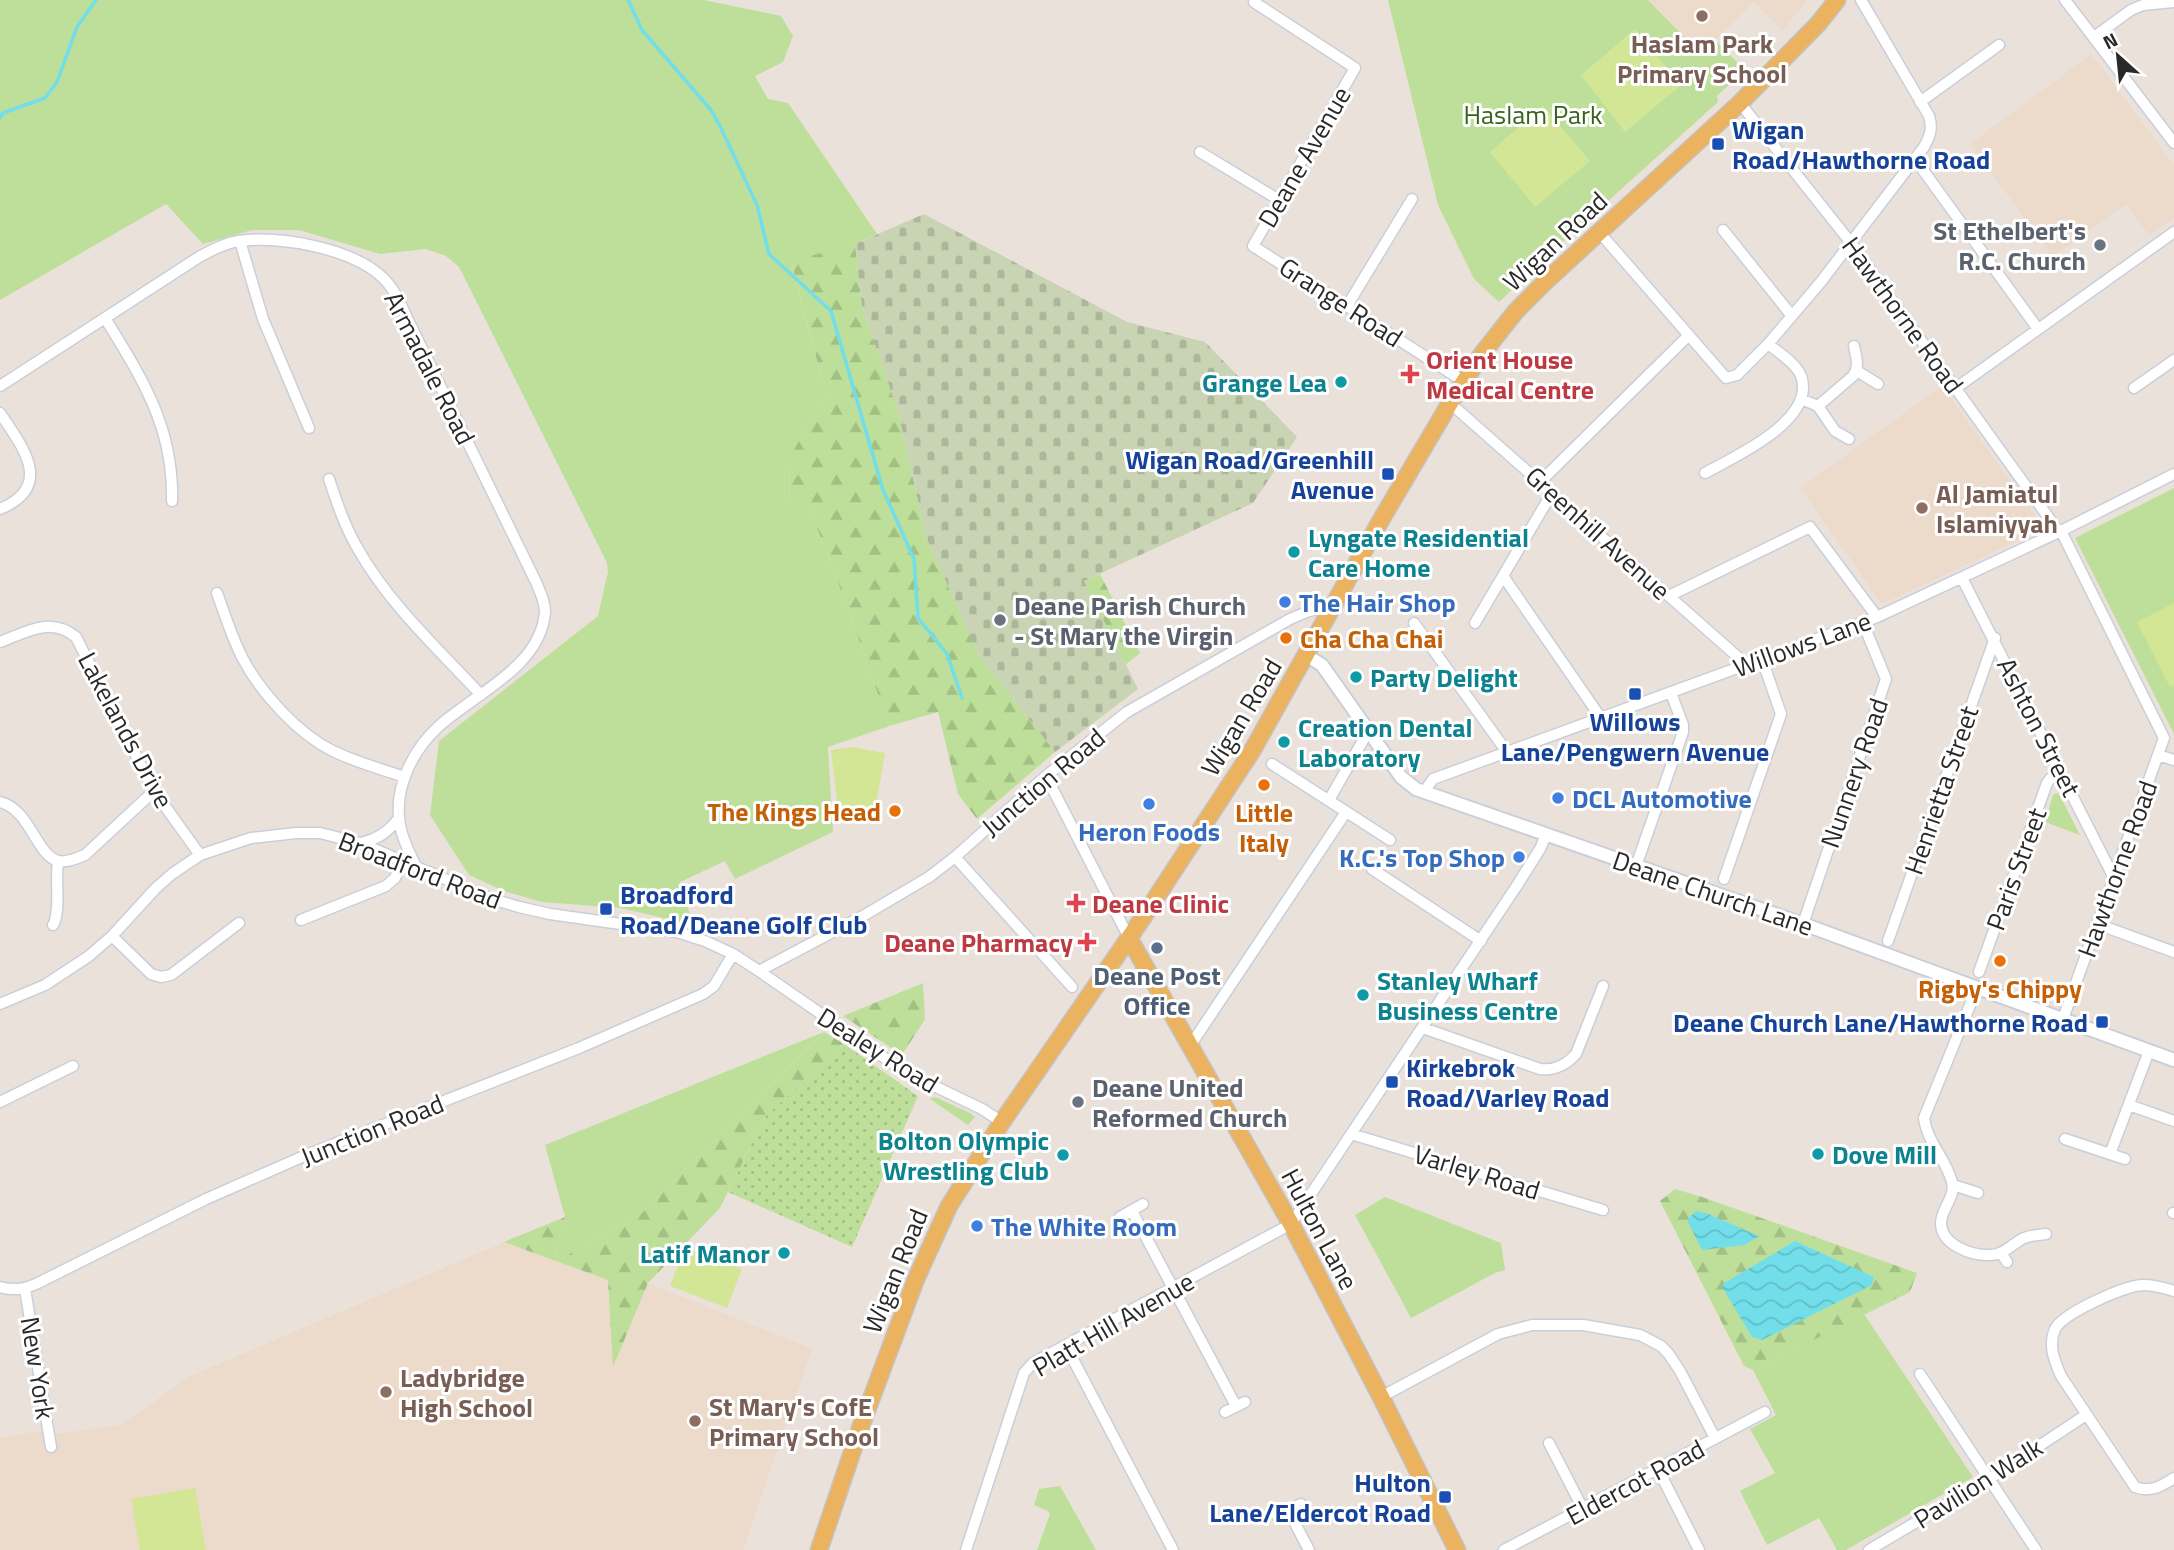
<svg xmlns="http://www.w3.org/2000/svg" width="2174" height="1550" font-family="'Titillium Web',sans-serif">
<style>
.education{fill:#ecdbcb}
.grass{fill:#bddf99}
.forest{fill:url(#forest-firs)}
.cemetery{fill:url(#cemetery-stones)}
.garden{fill:url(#garden-dots)}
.pitch{fill:#d2e695}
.water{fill:url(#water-waves)}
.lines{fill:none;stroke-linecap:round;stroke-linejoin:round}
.stream{stroke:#71dee9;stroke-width:3.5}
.minor-casing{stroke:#c9cfda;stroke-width:13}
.tertiary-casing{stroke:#c9cfda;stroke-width:16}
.primary-casing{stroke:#c3c3c3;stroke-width:19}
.minor{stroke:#fff;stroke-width:10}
.tertiary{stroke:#fff;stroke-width:12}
.primary{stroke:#ebb360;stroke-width:16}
.education-dot{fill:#8d6e63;stroke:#fff;stroke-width:2.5}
.transit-dot{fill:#1a4fb4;stroke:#fff;stroke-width:2.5}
.worship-dot{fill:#6b7280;stroke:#fff;stroke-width:2.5}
.health-dot{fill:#e0444e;stroke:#fff;stroke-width:2.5}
.culture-dot{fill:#0f9aa8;stroke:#fff;stroke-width:2.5}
.shop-dot{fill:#3f7fe0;stroke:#fff;stroke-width:2.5}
.food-dot{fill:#e8710a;stroke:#fff;stroke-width:2.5}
.service-dot{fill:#5c6f8a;stroke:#fff;stroke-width:2.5}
.labels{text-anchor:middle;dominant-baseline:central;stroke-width:6;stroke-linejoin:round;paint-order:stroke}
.education-label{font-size:26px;font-weight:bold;fill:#785e54;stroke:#fff;text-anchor:start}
.park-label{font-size:26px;fill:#37621c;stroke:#fff}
.transit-label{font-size:26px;font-weight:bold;fill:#164399;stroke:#fff;text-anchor:start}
.street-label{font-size:26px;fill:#292929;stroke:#fff}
.worship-label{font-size:26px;font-weight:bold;fill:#5b616d;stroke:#fff;text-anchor:start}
.health-label{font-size:26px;font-weight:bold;fill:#be3a42;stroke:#fff;text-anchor:start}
.culture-label{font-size:26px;font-weight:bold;fill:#0d838f;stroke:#fff;text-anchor:start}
.shop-label{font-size:26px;font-weight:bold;fill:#366cbe;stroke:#fff;text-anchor:start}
.food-label{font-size:26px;font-weight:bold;fill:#c56008;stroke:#fff}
.service-label{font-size:26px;font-weight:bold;fill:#4e5e75;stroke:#fff}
</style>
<defs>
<pattern id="forest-firs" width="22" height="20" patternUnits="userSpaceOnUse" patternTransform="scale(1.75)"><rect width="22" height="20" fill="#bddf99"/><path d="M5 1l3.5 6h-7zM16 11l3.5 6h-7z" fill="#a2bf84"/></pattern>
<pattern id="cemetery-stones" width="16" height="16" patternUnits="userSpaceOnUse" patternTransform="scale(1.75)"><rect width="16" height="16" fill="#c8d4b3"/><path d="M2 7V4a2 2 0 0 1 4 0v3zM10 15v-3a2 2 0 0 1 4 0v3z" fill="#acb69a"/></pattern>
<pattern id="garden-dots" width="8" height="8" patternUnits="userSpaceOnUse" patternTransform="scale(1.75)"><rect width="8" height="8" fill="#bddf99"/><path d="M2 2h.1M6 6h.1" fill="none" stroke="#a2bf84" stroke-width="1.8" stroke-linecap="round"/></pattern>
<pattern id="water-waves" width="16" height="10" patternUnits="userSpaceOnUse" patternTransform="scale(1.75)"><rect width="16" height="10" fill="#71dee9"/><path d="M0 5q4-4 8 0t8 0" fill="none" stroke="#62bec8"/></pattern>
</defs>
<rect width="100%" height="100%" fill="#ebe1db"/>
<!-- education -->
<path class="education" d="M1649,0H1807L1783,31L1754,2L1701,54Z
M2091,54L2174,165V218L2149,235L2126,204L2053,257L1970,144Z
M1942,386L2044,528L1882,604L1800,488Z
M504,1242L608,1280L614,1365L648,1283L812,1349L743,1550H0V1438L37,1431L59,1434L123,1424L188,1377Z"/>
<!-- grass -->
<path class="grass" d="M0,0H704L781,16L793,36L783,62L755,76L768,99L788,103L877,234L855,244L791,262L826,395L789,458L790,510L808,504L851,617L889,726L828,747L833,832L735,879L725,861L680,882L693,925L621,908L542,902L504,891L469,875L430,815L439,741L598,616L608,572L607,563L459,267L446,256L426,249L380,254L299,230H252L203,244L166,204L0,300Z
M1388,0H1648L1701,54L1715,40L1745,70L1717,96L1718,102L1558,246L1499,302L1474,279L1438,205Z
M2174,488V734L2075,538Z
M2057,793L2059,794L2080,835L2045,822L2053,795Z
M824,1032L642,1213L562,1258L555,1254L565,1217L545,1145Z
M935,1097L970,1113L975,1117L968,1125L930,1099Z
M1385,1197L1501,1243L1505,1270L1495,1273L1411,1318L1355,1215Z
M1864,1314L1973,1477L1846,1550H1837L1819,1518L1767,1545L1740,1491L1775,1473L1750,1429L1776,1415L1753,1370Z
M1060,1486L1096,1550H1037L1050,1514L1048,1511L1034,1505L1039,1489Z"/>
<!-- forest -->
<path class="forest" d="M855,244L862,307L898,411L926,537L980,657L1055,752L977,819L958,794L938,712L889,726L851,617L808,504L790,511L789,458L826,395L791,261Z
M1100,574L1140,653L1125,665L1084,581Z
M923,983L925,1019L902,1055L843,1016Z
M824,1032L844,1044L765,1117L720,1208L648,1283L613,1367L608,1280L504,1242L565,1217L555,1254L562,1258L642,1213Z
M1675,1189L1702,1197L1917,1273L1910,1292L1753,1370L1744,1366L1660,1201Z"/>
<!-- cemetery -->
<path class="cemetery" d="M924,214L1127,322L1205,342L1297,437L1253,503L1084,581L1138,689L1055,752L980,657L926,537L898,411L862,307L855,244Z"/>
<!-- garden -->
<path class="garden" d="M844,1044L918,1096L852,1247L728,1192L765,1117Z"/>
<!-- pitch -->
<path class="pitch" d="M1635,29L1681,85L1625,132L1581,75Z
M1543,106L1590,161L1535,207L1490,152Z
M2174,603V685L2170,687L2137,622Z
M852,747L885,753L875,812L838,811L831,750Z
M685,1247L742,1269L727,1308L670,1286Z
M195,1488L206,1550H140L131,1499Z"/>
<!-- water -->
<path class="water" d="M1696,1211L1706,1213L1759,1236L1745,1245L1702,1250L1687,1220Z
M1795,1241L1874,1277L1872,1285L1762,1340L1752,1337L1721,1285Z"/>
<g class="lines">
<!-- stream -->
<path class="stream" d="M628,0L642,30L711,110L721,128L757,205L769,254L831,311L883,490L914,559L918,618L947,654L962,698
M0,118L3,113L45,98L57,82L77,27L96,0"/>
<!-- minor casing -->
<g class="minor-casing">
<path id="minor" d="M2065,0L2174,143
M1254,2L1355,68L1253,246L1463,381
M2094,37L2131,10L2143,5L2174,2
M1920,102L1999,45
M1740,103L1851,243L2059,532
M1200,152L1279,200
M1915,159L2038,329
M1723,230L1792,316
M1600,233L1726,378L1737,375L1768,344L1820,283L1924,147C1930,136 1933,129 1929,116L1861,0
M240,241L263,319L309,428
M1347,306L1412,199
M105,318C142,378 174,428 172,501
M1857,371L1878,384
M0,386L199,257C212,250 225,243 239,241C280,235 356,249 385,280C396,291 402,308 409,322L536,582C540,592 545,601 545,612C541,667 474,694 438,727C414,749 396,784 399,817C400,835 409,851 416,867
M1956,388L2174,232
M2134,388L2174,360
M1801,399L1818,406L1835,431L1849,439
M1450,403L1747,665
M1818,406L1853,376C1860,366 1856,357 1854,346
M0,413C22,446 55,486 0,509
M1705,473C1734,457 1813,422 1802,379C1799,365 1779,353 1768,344
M329,479C337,503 345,527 358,549C389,604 438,649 481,695
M1540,482L1689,335
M2061,531L2164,738L2063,1019
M1503,576L1601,718
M1962,578L2114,878
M217,593C225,615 232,638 243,659C261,693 298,734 333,751C355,762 381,769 405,777
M1669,596L1810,527L1877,617
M1414,623L1507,752
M1475,623L1552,493
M0,642C27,632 50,616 76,637L154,791L200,855
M2158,755L2174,760
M1272,764L1390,840
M1046,776L1129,938
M1424,792L1433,779L1877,617L2061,531L2174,474
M1329,800L1369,730
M0,802C30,809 36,855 58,861C67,863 77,858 85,855L154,791
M361,843C378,839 388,832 399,818
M955,857L1072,987
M1636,866L1683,732V725L1671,693
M1372,869L1481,941
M1724,879L1781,714L1762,659
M301,920L386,886L395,878L403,861
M1803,924L1886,679L1863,623
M2097,924L2174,952
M53,925C61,913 55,879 58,861
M112,936L151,974L161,977L171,975L239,923
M1888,941L1995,638
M759,971L863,916L929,877L955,857L1046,776L1127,712L1290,619L1309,611L1333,606
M1979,972L2047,783L2050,779L2061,773
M1977,988L1924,1118C1927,1142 1946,1159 1952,1182C1956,1197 1941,1209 1941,1223C1941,1245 1972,1256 1991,1255C2004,1255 2013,1243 2024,1238C2031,1235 2039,1235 2046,1234
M0,1004L45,985L89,956L112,936L156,888L172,874L200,855L251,838L296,833H320L360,843L492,899L519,907L550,914L677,932L705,941L733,954L759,971L905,1072L982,1109L1002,1122
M1423,1028L1540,1069C1555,1071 1566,1065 1576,1054L1603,986
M1190,1046L1346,812
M0,1102L73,1066
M2129,1105L2174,1121
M1351,1134L1603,1210
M2065,1139L2125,1159
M2110,1154L2149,1051
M1953,1185L1978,1193
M1132,1211L1236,1406
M2173,1213H2174
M1120,1217L1143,1204
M2001,1253L2007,1262
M0,1287C15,1291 25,1289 38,1283L206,1199L304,1156L579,1048L703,994L714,986L733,954
M25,1289L51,1447
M2174,1291C2165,1288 2152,1285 2142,1285C2124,1286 2063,1313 2055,1329C2048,1345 2054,1360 2061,1376L2135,1487C2151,1493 2161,1486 2174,1478
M1066,1346L1173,1550
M1920,1374L2036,1550
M1381,1397L1498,1334L1532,1325H1583L1640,1335L1661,1346L1668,1353L1680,1371L1715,1438
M1225,1412L1245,1402
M1549,1443L1583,1509
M1658,1469L1699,1550
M1288,1510L1309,1550
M1277,1516L1301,1504
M966,1550L1024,1373L1033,1363L1291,1224L1516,887L1540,849L1546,835
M1504,1550L1765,1412
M1869,1550L1989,1479L2086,1415"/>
</g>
<!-- tertiary casing -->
<g class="tertiary-casing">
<path id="tertiary" d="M1306,655L1322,665L1401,777L1416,789L1803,924L2174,1060"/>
</g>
<!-- primary casing -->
<g class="primary-casing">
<path id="primary" d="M1129,938L1291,1224L1381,1397L1457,1550
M819,1550L861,1426L916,1279L949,1206L1002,1122L1142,919L1252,751L1381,520L1450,403L1482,354L1516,311L1545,282L1740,103L1818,24L1837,0"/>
</g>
<!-- minor -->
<use href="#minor" class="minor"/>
<!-- tertiary -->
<use href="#tertiary" class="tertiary"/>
<!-- primary -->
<use href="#primary" class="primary"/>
</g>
<!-- markers -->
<g class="education-dot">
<circle cx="1702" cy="16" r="7"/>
<circle cx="1922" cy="508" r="7"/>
<circle cx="386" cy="1392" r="7"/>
<circle cx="695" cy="1421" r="7"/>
</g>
<g class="transit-dot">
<rect x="1711" y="137" width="14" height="14" rx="3.5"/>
<rect x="1381" y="467" width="14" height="14" rx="3.5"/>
<rect x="1628" y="687" width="14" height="14" rx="3.5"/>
<rect x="599" y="902" width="14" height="14" rx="3.5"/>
<rect x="2095" y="1015" width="14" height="14" rx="3.5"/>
<rect x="1385" y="1075" width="14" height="14" rx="3.5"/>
<rect x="1438" y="1490" width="14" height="14" rx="3.5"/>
</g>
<g class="worship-dot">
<circle cx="2100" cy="245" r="7"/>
<circle cx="1000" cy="620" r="7"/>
<circle cx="1078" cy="1102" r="7"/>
</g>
<g class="health-dot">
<path d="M1406.5 363.5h7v7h7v7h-7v7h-7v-7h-7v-7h7z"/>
<path d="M1072.5 892.5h7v7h7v7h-7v7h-7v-7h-7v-7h7z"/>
<path d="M1083.5 931.5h7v7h7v7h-7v7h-7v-7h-7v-7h7z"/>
</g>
<g class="culture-dot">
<circle cx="1341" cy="382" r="7"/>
<circle cx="1294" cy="552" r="7"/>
<circle cx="1356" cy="677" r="7"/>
<circle cx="1284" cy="742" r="7"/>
<circle cx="1363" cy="995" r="7"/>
<circle cx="1818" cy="1154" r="7"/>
<circle cx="1063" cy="1155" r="7"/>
<circle cx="784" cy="1253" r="7"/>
</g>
<g class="shop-dot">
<circle cx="1285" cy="602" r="7"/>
<circle cx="1558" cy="798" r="7"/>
<circle cx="1149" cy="804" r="7"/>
<circle cx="1519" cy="857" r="7"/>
<circle cx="977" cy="1226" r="7"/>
</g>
<g class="food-dot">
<circle cx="1286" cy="638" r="7"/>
<circle cx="1264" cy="785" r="7"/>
<circle cx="895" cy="811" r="7"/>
<circle cx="2000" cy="961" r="7"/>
</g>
<circle class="service-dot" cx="1157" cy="948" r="7"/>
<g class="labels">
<!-- education labels -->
<g class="education-label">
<text x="1702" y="43" text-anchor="middle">Haslam Park<tspan x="1702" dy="30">Primary School</tspan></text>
<text x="1936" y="493">Al Jamiatul<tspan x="1936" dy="30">Islamiyyah</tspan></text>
<text x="400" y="1377">Ladybridge<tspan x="400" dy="30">High School</tspan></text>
<text x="709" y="1406">St Mary's CofE<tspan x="709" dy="30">Primary School</tspan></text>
</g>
<!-- park labels -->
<g class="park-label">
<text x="1533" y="114">Haslam Park</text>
</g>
<!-- transit labels -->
<g class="transit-label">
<text x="1732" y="129">Wigan<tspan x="1732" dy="30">Road/Hawthorne Road</tspan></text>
<text x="1374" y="459" text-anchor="end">Wigan Road/Greenhill<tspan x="1374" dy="30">Avenue</tspan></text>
<text x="1635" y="721" text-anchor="middle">Willows<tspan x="1635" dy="30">Lane/Pengwern Avenue</tspan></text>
<text x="620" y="894">Broadford<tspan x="620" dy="30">Road/Deane Golf Club</tspan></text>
<text x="2088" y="1022" text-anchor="end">Deane Church Lane/Hawthorne Road</text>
<text x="1406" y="1067">Kirkebrok<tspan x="1406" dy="30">Road/Varley Road</tspan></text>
<text x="1431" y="1482" text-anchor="end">Hulton<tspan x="1431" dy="30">Lane/Eldercot Road</tspan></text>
</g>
<!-- street labels -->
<g class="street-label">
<text transform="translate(1304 157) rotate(-60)">Deane Avenue</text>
<text transform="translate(1555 241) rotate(-43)">Wigan Road</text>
<text transform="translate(1341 302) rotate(33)">Grange Road</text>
<text transform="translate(1903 315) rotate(54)">Hawthorne Road</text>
<text transform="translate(430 368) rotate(63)">Armadale Road</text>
<text transform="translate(1598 533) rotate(42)">Greenhill Avenue</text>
<text transform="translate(1802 644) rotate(-20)">Willows Lane</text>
<text transform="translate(1241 717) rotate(-59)">Wigan Road</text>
<text transform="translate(2039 727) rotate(63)">Ashton Street</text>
<text transform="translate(126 730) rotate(62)">Lakelands Drive</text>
<text transform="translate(1854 773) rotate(-71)">Nunnery Road</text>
<text transform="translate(1043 782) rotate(-40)">Junction Road</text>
<text transform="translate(1941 790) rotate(-71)">Henrietta Street</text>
<text transform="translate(2016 869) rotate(-70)">Paris Street</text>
<text transform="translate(2117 869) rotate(-70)">Hawthorne Road</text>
<text transform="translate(420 870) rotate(21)">Broadford Road</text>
<text transform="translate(1713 893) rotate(19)">Deane Church Lane</text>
<text transform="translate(878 1050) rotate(32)">Dealey Road</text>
<text transform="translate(372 1130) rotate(-22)">Junction Road</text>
<text transform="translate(1477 1172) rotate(17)">Varley Road</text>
<text transform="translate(1320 1229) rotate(62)">Hulton Lane</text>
<text transform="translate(895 1271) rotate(-68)">Wigan Road</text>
<text transform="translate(1113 1324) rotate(-30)">Platt Hill Avenue</text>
<text transform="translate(38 1368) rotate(81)">New York</text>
<text transform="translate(1635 1482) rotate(-28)">Eldercot Road</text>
<text transform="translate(1978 1483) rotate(-32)">Pavilion Walk</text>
</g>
<!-- worship labels -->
<g class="worship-label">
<text x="2086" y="230" text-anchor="end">St Ethelbert's<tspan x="2086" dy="30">R.C. Church</tspan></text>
<text x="1014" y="605">Deane Parish Church<tspan x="1014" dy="30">- St Mary the Virgin</tspan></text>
<text x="1092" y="1087">Deane United<tspan x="1092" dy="30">Reformed Church</tspan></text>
</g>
<!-- health labels -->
<g class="health-label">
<text x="1426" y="359">Orient House<tspan x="1426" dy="30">Medical Centre</tspan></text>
<text x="1092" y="903">Deane Clinic</text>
<text x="1073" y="942" text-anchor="end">Deane Pharmacy</text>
</g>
<!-- culture labels -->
<g class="culture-label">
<text x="1327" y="382" text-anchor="end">Grange Lea</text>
<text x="1308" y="537">Lyngate Residential<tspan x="1308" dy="30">Care Home</tspan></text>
<text x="1370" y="677">Party Delight</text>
<text x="1298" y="727">Creation Dental<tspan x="1298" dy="30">Laboratory</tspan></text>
<text x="1377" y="980">Stanley Wharf<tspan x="1377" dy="30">Business Centre</tspan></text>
<text x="1049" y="1140" text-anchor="end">Bolton Olympic<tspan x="1049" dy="30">Wrestling Club</tspan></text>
<text x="1832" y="1154">Dove Mill</text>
<text x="770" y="1253" text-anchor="end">Latif Manor</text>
</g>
<!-- shop labels -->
<g class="shop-label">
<text x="1299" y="602">The Hair Shop</text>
<text x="1572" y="798">DCL Automotive</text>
<text x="1149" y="831" text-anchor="middle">Heron Foods</text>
<text x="1505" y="857" text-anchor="end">K.C.'s Top Shop</text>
<text x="991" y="1226">The White Room</text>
</g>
<!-- food labels -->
<g class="food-label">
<text x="1300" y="638" text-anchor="start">Cha Cha Chai</text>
<text x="881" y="811" text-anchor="end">The Kings Head</text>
<text x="1264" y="812">Little<tspan x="1264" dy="30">Italy</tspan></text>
<text x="2000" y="988">Rigby's Chippy</text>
</g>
<!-- service labels -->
<g class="service-label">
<text x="1157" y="975">Deane Post<tspan x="1157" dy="30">Office</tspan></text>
</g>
</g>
<!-- north arrow -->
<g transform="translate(2118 56) rotate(333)" stroke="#ffffff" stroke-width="5" paint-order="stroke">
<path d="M0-5L12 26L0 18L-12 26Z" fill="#292929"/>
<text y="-10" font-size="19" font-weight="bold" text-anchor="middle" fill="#292929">N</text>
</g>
</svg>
